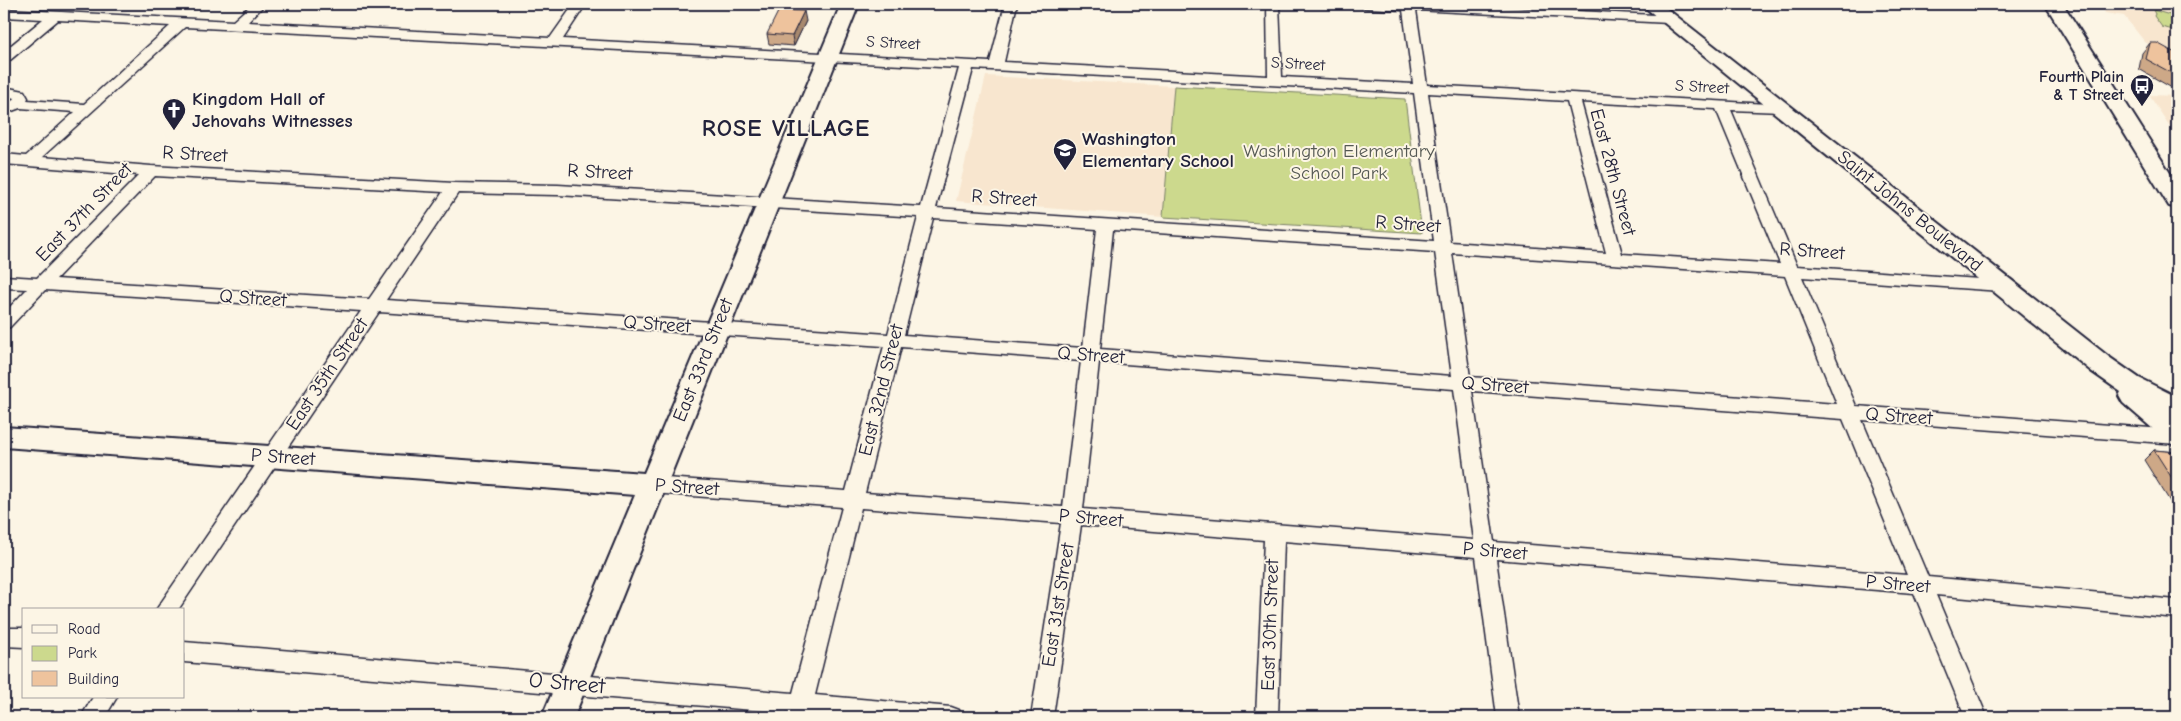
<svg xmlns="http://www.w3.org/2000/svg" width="2181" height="721" font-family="'Comic Neue',sans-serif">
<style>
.built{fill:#f8e6cf}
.green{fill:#ccd98d;stroke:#777e64}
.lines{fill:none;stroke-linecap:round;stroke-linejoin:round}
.street-casing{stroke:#22223b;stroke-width:3}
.secondary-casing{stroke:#22223b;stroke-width:4}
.street{fill:#fcf5e5;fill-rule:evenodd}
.secondary{fill:#fcf5e5;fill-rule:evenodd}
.wall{fill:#cda887;stroke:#22223b}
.shaded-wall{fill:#a7886e;stroke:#22223b}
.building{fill:#eec39d;stroke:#22223b}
.labels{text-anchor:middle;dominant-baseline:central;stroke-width:4;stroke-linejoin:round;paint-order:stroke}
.far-street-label{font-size:16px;fill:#22223b;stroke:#fcf5e5}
.far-poi-label{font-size:16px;font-weight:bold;fill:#22223b;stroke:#fcf5e5;text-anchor:end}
.poi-label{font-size:19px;font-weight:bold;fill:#22223b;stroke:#fcf5e5;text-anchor:start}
.park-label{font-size:19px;fill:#555954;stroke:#fcf5e5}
.street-label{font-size:19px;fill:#22223b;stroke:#fcf5e5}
.near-street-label{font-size:22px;fill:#22223b;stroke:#fcf5e5}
.district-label{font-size:24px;font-weight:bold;letter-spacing:1px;fill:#22223b;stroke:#fcf5e5}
</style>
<rect width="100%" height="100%" fill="#fcf5e5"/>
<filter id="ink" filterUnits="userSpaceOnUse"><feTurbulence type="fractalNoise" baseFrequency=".02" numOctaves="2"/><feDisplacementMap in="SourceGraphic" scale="10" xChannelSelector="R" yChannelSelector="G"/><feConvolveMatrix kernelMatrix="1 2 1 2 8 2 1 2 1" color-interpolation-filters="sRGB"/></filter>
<g filter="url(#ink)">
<!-- built -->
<path class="built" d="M2102,4H2177V62L2145,42L2124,16L2105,13Z
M986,76L1174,86L1163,217L956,201Z
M2149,95L2177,96V137Z"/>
<!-- green -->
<path class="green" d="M2153,10L2177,17V31L2162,27L2154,16L2155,14Z
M1174,86L1405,99L1422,233L1163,217Z"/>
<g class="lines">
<!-- street casing -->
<g class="street-casing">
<path id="street" d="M252,4H265L248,22L550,38L574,4H586L563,39L990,62L1005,4H1017L1004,62L1268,76L1267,4H1279L1282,77L1413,84L1403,10L1367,8L1362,7L1361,4H1440L1674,16L1676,19L1674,22L1669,23L1416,10L1427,85L1786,105L1788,108L1781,112L1731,110L1797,266L2007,281L2009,285L2007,289L2001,291L1802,277L1856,406L2177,430V444L1862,420L1928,577L2177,600V618L1936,595L1987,717H1965L1914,593L1496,559L1519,717H1497L1476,557L1284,541L1278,717H1256L1264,540L1081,525L1053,717H1031L1061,523L861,508L815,695L951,707L959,710L962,717H832L810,715L809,717H787L788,713L184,662V642L793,693L842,507L652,493L645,490L642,485L645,480L652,477L846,491L884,346L379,312L178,610H156L361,311L45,290L10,327L4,329V313L27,289L4,288V276L37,278L139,175L4,164V154L26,156L75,112L20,108L4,114V105L12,101L14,98L4,95V87L24,91L28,98L27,100L84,104L170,26L58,20L9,61L4,62V51L43,19L4,17V9L233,21ZM185,27L959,68L921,207L558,185L454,183L151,166L42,157ZM973,69L1414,93L1434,241L936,208ZM1428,93L1567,101L1606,253L1450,242ZM1581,102L1716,109L1780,264L1622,254ZM155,176L443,192L369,299L56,279ZM458,193L558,195L918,217L888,334L386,300ZM933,218L1097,229L1083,348L904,335ZM1113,230L1435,252L1452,376L1100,349ZM1452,253L1785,276L1837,404L1470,377ZM901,347L1081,361L1063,507L865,493ZM1099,362L1454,389L1474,540L1083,509ZM1472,391L1843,419L1907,575L1494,542Z
M4,628H24V647L4,646Z
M93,697H117L105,717H81Z"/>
</g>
<!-- secondary casing -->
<g class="secondary-casing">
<path id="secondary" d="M841,4H859L574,717H542L635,495L4,447V427L644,473Z
M1641,4H1661L2109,357L2139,378L2177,397V418L2174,417L2177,420V445L2168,442L2123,403L2119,396L2121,392L2091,371Z
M2045,4H2063L2177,184V208L2169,206Z"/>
</g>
<!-- street -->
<use href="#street" class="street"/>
<!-- secondary -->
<use href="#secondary" class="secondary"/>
</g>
<!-- wall -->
<path class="wall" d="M806,21L794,46L769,44L767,34Z
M2150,43L2177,54V88H2172L2139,69L2142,53Z
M2154,450L2177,452V511H2176L2144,460Z"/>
<!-- shaded-wall -->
<path class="shaded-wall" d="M804,11L806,21L794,46L792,36Z"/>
<!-- building -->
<path class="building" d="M779,10L804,11L792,36L767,34Z
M2150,43H2157L2177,54V76L2146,59Z
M2154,450L2177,452V486Z"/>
</g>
<!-- icons -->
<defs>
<g id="bus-pin" transform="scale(1.25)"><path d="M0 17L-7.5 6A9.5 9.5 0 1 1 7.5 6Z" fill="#22223b" stroke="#fcf5e5"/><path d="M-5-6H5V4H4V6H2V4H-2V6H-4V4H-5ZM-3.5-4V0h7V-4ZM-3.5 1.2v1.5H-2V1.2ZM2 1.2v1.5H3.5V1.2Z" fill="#fff"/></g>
<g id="church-pin" transform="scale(1.25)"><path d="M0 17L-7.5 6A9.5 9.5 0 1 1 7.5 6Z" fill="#22223b" stroke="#fcf5e5"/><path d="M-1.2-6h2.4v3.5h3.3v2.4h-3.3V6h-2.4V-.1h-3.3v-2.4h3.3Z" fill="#fff"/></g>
<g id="school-pin" transform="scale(1.25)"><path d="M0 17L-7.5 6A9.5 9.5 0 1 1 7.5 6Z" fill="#22223b" stroke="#fcf5e5"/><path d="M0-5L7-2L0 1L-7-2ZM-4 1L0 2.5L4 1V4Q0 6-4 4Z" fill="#fff"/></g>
</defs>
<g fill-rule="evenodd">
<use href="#bus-pin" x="2142" y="86"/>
<use href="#church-pin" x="174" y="110"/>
<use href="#school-pin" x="1065" y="150"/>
</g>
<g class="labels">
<!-- far-street labels -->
<g class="far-street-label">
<text transform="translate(893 43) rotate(3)">S Street</text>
<text transform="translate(1298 64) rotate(3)">S Street</text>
<text transform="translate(1702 87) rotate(3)">S Street</text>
</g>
<!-- far-poi labels -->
<g class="far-poi-label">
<text x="2124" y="77">Fourth Plain<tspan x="2124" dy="18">&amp; T Street</tspan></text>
</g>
<!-- poi labels -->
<g class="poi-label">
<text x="192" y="99">Kingdom Hall of<tspan x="192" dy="22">Jehovahs Witnesses</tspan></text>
<text x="1082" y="139">Washington<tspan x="1082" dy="22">Elementary School</tspan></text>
</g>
<!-- park labels -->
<g class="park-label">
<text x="1339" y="151">Washington Elementary<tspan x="1339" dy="22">School Park</tspan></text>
</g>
<!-- street labels -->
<g class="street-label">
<text transform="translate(195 154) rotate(3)">R Street</text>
<text transform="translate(600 172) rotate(3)">R Street</text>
<text transform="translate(1613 172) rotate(75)">East 28th Street</text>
<text transform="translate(1004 198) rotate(4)">R Street</text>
<text transform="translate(1910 211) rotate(39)">Saint Johns Boulevard</text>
<text transform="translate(84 212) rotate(-46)">East 37th Street</text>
<text transform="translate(1408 224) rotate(4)">R Street</text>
<text transform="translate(1812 251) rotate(4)">R Street</text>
<text transform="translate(253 298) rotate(4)">Q Street</text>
<text transform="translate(657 324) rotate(4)">Q Street</text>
<text transform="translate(1091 355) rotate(4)">Q Street</text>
<text transform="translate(703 360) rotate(-68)">East 33rd Street</text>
<text transform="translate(327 374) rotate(-56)">East 35th Street</text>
<text transform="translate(1495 385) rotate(4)">Q Street</text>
<text transform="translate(881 390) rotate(-76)">East 32nd Street</text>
<text transform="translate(1899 416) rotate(4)">Q Street</text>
<text transform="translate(283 457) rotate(4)">P Street</text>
<text transform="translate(687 487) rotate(4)">P Street</text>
<text transform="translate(1091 518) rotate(5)">P Street</text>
<text transform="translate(1495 551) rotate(5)">P Street</text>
<text transform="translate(1898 584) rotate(5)">P Street</text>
<text transform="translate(1058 605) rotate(-81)">East 31st Street</text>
<text transform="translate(1270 625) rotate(-88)">East 30th Street</text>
</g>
<!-- near-street labels -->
<g class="near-street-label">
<text transform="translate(567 683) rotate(5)">O Street</text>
</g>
<!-- district labels -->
<g class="district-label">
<text x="786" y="128">ROSE VILLAGE</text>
</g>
</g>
<!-- margin -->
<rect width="2181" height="721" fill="none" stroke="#fcf5e5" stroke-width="20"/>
<rect x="10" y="10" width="2161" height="701" fill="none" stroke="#22223b" stroke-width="2" filter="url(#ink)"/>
<!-- legend -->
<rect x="22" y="608" width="162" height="90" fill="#fcf5e5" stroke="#a5a1a1"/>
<rect x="32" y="625" width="25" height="8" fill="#fcf5e5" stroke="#a5a1a1"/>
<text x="68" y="634" font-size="15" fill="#22223b">Road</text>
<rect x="32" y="646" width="25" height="15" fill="#ccd98d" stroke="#a5a1a1"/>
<text x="68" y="658" font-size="15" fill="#22223b">Park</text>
<rect x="32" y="671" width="25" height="15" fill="#eec39d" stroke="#a5a1a1"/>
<text x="68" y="684" font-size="15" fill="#22223b">Building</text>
</svg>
